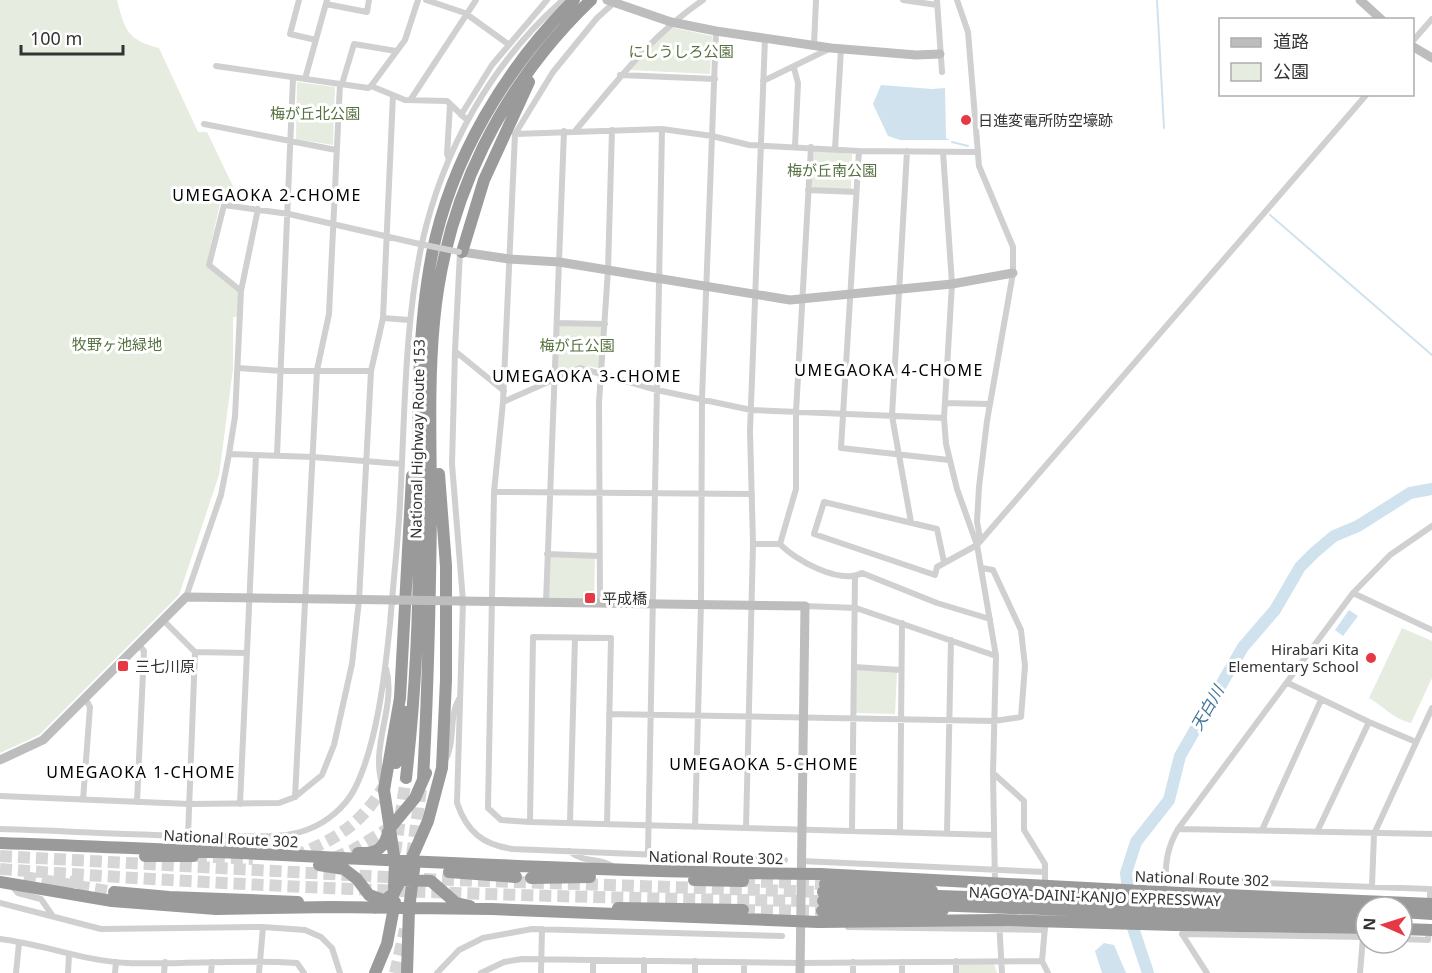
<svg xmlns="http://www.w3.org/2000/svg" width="1432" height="973" font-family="'Noto Sans','Noto Sans JP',sans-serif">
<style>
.green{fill:#e6ecdf}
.water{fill:#cfe2ee}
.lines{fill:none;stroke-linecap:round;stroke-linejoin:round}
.stream{stroke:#cfe2ee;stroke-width:2}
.river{stroke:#cfe2ee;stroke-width:12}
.highway-tunnel{stroke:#d6d6d6;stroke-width:12;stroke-dasharray:12 6;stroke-linecap:butt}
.street{stroke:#d0d0d0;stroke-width:6}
.secondary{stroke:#bdbdbd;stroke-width:9}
.highway{stroke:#9a9a9a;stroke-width:12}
.street-bridge{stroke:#d0d0d0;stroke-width:6}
.secondary-bridge{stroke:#bdbdbd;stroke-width:9}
.highway-bridge{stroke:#9a9a9a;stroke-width:12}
.poi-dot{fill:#e63946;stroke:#fff;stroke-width:2}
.labels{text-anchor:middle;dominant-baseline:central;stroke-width:6;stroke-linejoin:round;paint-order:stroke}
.park-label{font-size:15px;fill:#56703f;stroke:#fff}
.poi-label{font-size:15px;fill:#333;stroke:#fff;text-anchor:start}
.street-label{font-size:15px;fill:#333;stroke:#fff}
.neighbourhood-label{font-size:16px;letter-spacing:1.5px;fill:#000;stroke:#fff}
.water-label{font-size:16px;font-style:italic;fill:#3f7597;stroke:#fff}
</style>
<rect width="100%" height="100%" fill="#fff"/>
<!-- green -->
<path class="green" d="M0,0H117C125,30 127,40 159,48L198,132H207L239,199H221L206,266L238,292V317H233V369L219,475L179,595L39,735L0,753Z
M670,27L712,36L710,74L630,70Z
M297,82L335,87L333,145L296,139Z
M817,150L852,154L851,191L814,188L811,185L814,152Z
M558,325H602L599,368L580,365L555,375Z
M548,556L595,557L594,600L547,599Z
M1402,628L1432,641V678L1411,723C1392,718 1386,708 1369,698Z
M856,670L897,671L895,714L856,713Z
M958,964H994L997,973H958Z"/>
<!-- water -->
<path class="water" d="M881,85L932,89L945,88L946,138L950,140H900L888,136L873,104Z
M1349,610L1358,616L1343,636L1335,630Z
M1104,943L1114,945L1126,973H1102L1095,951Z"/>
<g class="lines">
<!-- stream -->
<path class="stream" d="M1157,0L1164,128
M952,142L968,146
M1270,215L1432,355"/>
<!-- river -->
<path class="river" d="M1148,973L1131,922L1126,873L1136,842L1169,800L1180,756L1207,709L1243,647L1275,610L1300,567L1315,552L1334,536L1358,526L1410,493L1432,489"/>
<!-- highway-tunnel -->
<path class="highway-tunnel" d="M395,853L406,778
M412,855L421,789
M0,856L403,878
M195,856L253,859
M294,856C338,839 363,823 387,781
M334,858L353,850L391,827
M0,869C274,889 548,898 823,901
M24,877L114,892
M424,879L823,892
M743,881L825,884
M52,882H82
M743,910L822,911
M395,973L405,929"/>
<!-- street -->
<path class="street" d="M299,0L290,34L316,40
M426,0L465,13L508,44
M903,0L937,5
M937,0L942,72
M957,0L968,32L979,166L1013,247V273L987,421L979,487L977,522L980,538
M616,1L597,18L553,72L515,134L503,402L494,492L488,808L501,820L530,822L993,835
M326,4L367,12L369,0
M1412,42L1432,19
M814,45L816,0
M216,66L368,88L371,86L405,100L447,101L467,120
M794,68L798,83L795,146
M620,75L715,79
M305,79L327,0
M763,81L831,48
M342,84L354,44L396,51
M371,86L405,40L418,0
M393,95L383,318L409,320
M411,99L476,0
M461,115L492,65L547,0
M204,124L336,150
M575,131C616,83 650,36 703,0
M515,134L662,129L712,136L749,145L859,151L977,152
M835,149L841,49
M859,151L841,448L949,460
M907,151L892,416L911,522
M943,152L952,284L944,418L946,444L957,489L977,545L996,656L993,773L995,883
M449,159L447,154L450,105
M808,190L856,192
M460,252L455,351L504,391
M241,291L209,265L224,205L289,214L424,245
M557,323L605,324
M455,351L452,464L463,601L457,803C467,832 483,845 513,849L785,860
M238,368L281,371H371
M503,402L580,368L657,390L751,410L944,418
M945,403L989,404
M229,454L313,457L402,464
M277,455L293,78
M494,492L752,494
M753,544H780C795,560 840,585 862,573L937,603L990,619
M780,544L796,489V412L811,147
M547,554L599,556
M944,562L937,529L824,502L814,534L935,575L937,567L977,545L1367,94
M1353,593L1432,630
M186,597L221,495L229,454L235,417L241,291L258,209
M546,602L564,131
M600,602L599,402L608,270L612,130
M805,606L856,608L996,656
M163,620L195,652L188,836
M195,652L247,653
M854,667L901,670
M1288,683L1369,722L1416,742
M609,714L994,721L1021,717L1025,666L1021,630L993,570L982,568
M445,761C456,741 448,718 459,699
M993,773L1024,801V830L1045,864V902
M383,787C369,746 397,707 386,668
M0,796L189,804L279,803L295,797L322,775L334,745L352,664L359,600L371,371L383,318
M295,797L317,370L329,314L340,84
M83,800L90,707L85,698
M137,802L144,651L139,645
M240,804L256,455
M530,822L533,637L611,638L607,824
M570,823L575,638
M695,827L701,604L702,399L716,31
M746,828L753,544L750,431L765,38
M0,829C77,831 154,837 231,836C256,836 285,839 309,829C327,822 345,807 354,790C377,746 385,673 390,624C393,584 398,543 400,503C405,416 404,328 422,243C443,150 491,63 563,0
M1178,829L1432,834
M1262,830L1321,700
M852,831L855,577
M900,832L902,623
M1317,832L1369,722
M947,833L951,640
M205,837C214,844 231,842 245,850
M569,851C588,865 596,856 614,867
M648,854L662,129
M801,861L1045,872
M1165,876L1265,883L1430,889V903
M1166,884C1165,863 1167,848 1178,829L1353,593L1390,555L1432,526
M12,886L18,893L41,899L52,915
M1372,886L1374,834L1432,708
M0,903L101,929L263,927L305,930L321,937L332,948L340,973
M999,920L1002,973
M848,927L1045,930
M1045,927L1042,961L1048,973
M1182,934L1366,937
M1182,934L1207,973
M0,939C43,944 83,961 127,963C183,965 240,959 297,963L304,973
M1402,939L1428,940L1429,930
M16,973L19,943
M68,973L69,955
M115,973L116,962
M164,973L165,962
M211,973L212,962
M259,973L263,927
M437,973L459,950L483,938L532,929L782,936
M481,973L504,962L522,959L800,963L1042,961
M541,973L542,929
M593,973V960
M644,973V960
M695,973V961
M744,973V962
M853,973V962
M902,973V962
M956,973V961
M1360,973L1363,937"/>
<!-- secondary -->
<path class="secondary" d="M607,0L671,22L716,31L831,48L916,55L940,54
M1360,0L1382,20
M1412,46L1432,58
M462,252L509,259L559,262L790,300L952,284L1013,273
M460,601L805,606L800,973
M0,760L43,740L186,597L395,600"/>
<!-- highway -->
<path class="highway" d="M462,252L484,180L529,82
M396,763L406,712
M406,778C415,699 419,619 419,538C419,444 414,347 432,254C451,159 506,67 574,0
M423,779C428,690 430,601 431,512C431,449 428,385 434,322C445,199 502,85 591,0
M391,827L415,798L426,773
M0,843C274,852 546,872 820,874
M358,853C375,854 385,849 388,832
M145,856H193
M319,865L344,869L357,879L369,895L391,903
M449,872L516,877
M531,878L590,877
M406,880L431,881L456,903L470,906
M694,880L743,881
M0,882L112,901L216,909L331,907L492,909L818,922
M825,884L932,891
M394,888L395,862L384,790L400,698L412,476
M114,892L169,897L298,902
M1181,893L1432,904
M375,908L394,893L410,862L428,821L442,768L446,680V566L439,474
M618,908L743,910
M822,911L943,910
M1402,912L1432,914
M1175,925L1366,928
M1402,929L1432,930
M375,973L387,944L395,902
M407,973L409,909L415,861"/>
<!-- street-bridge -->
<path class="street-bridge" d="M425,245L459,252"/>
<!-- secondary-bridge -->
<path class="secondary-bridge" d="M395,600L460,601"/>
<!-- highway-bridge -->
<path class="highway-bridge" d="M820,874L1181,893
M823,892L1366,911
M823,901L1366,921
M818,922L998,920L1175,925"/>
</g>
<!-- markers -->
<g class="poi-dot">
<circle cx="966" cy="120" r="6"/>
<rect x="584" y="592" width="12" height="12" rx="3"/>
<circle cx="1371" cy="658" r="6"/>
<rect x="117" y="660" width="12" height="12" rx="3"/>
</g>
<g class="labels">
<!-- park labels -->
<g class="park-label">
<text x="681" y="51">にしうしろ公園</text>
<text x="315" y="113">梅が丘北公園</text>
<text x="832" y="170">梅が丘南公園</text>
<text x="117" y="344">牧野ヶ池緑地</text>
<text x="577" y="345">梅が丘公園</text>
</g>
<!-- poi labels -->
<g class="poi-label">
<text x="978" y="120">日進変電所防空壕跡</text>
<text x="602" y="598">平成橋</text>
<text x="1359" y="649" text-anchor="end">Hirabari Kita<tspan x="1359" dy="17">Elementary School</tspan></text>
<text x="135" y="666">三七川原</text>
</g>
<!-- street labels -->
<g class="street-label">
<text transform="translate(417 439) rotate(-89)">National Highway Route 153</text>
<text transform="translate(231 838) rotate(3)">National Route 302</text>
<text transform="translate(716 857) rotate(1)">National Route 302</text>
<text transform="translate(1202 878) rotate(2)">National Route 302</text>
<text transform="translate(1095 896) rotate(2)">NAGOYA-DAINI-KANJO EXPRESSWAY</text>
</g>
<!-- neighbourhood labels -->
<g class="neighbourhood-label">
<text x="267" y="195">UMEGAOKA 2-CHOME</text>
<text x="889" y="370">UMEGAOKA 4-CHOME</text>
<text x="587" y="376">UMEGAOKA 3-CHOME</text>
<text x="764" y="764">UMEGAOKA 5-CHOME</text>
<text x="141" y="772">UMEGAOKA 1-CHOME</text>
</g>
<!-- water labels -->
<g class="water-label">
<text transform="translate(1207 708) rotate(-60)">天白川</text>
</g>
</g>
<!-- legend -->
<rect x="1219" y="18" width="195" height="78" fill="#ffffff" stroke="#adadad" stroke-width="1.5"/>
<rect x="1231" y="38" width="30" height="9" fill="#bdbdbd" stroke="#adadad" stroke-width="1.5"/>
<text x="1273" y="48" font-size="18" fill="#333333">道路</text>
<rect x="1231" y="63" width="30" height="18" fill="#e6ecdf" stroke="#adadad" stroke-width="1.5"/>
<text x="1273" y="78" font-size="18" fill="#333333">公園</text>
<!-- north arrow -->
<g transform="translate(1384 925) rotate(273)"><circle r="28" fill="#ffffff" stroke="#adadad" stroke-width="1.5"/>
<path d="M0-4.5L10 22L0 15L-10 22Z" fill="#e63946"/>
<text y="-9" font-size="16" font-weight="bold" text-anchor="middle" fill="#333333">N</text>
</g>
<!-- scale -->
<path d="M21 45v9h102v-9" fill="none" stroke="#333333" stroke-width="3"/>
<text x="30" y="45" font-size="18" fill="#333333" stroke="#ffffff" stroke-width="4.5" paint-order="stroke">100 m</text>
</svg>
